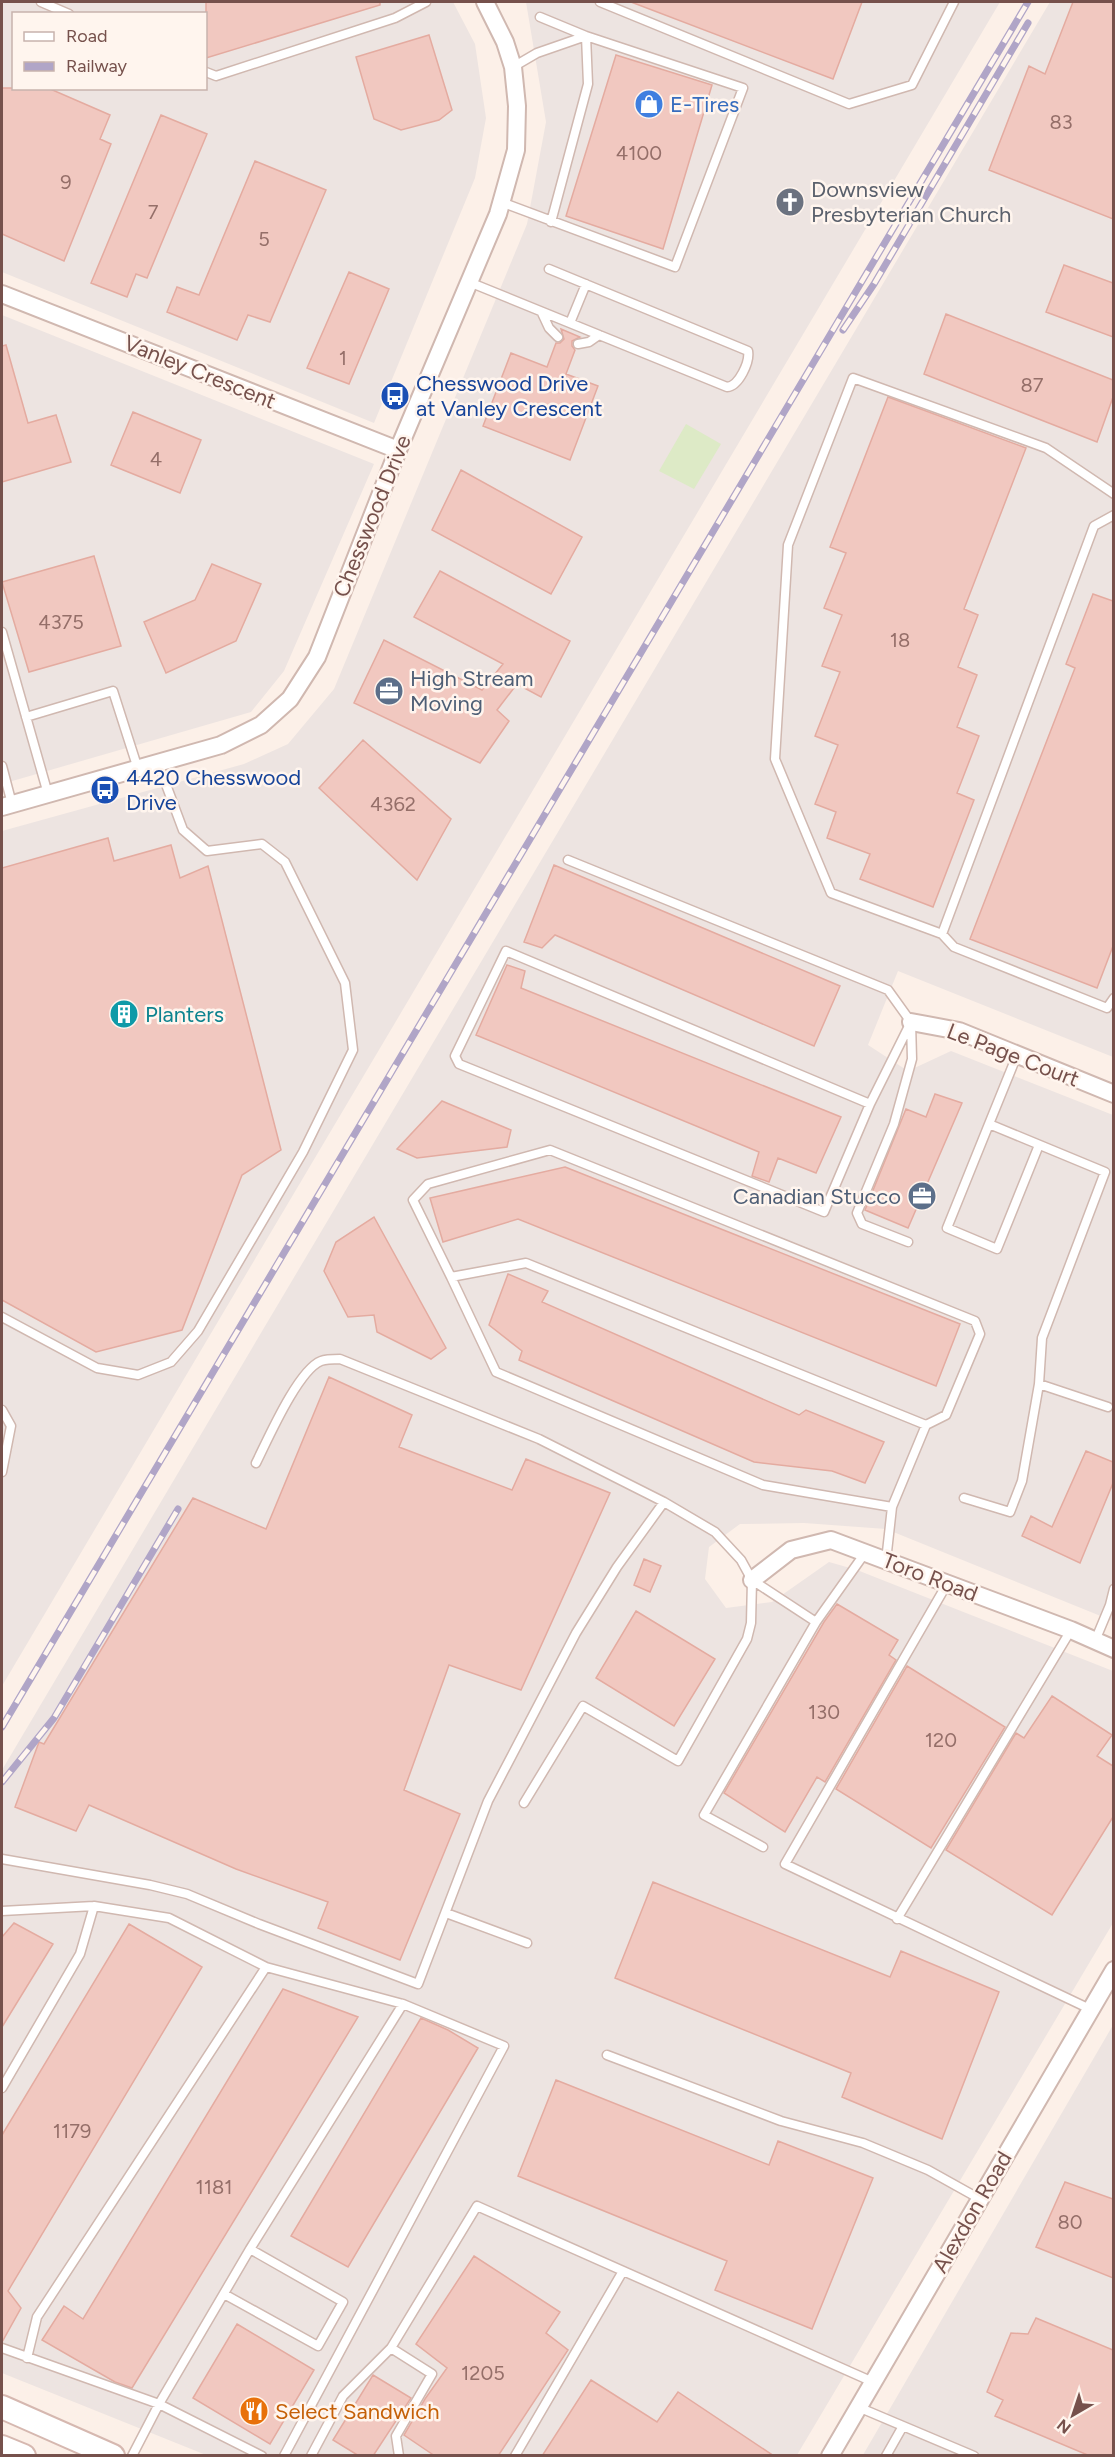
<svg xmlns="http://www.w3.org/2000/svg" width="1115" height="2457" font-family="Figtree,sans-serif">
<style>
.industrial{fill:#ede4e1;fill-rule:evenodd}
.green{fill:#ddeac6}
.building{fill:#f1c8c0;stroke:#e4aba0;stroke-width:1.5}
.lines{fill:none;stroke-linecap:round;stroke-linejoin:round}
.lane-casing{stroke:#d0b8b0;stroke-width:11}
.street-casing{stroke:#d0b8b0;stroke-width:20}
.secondary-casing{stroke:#d6b8b0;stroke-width:26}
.lane{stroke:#fff;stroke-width:8}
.street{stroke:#fff;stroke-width:16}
.secondary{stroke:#fff;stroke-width:22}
.rail-casing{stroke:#b0a5c7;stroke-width:7}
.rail{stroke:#fff5ee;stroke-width:4.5;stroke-dasharray:14;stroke-linecap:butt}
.labels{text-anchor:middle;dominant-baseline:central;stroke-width:5;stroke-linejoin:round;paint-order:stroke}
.number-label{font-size:20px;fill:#956f69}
.shop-label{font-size:22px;fill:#366cbe;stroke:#fff5ee;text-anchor:start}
.worship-label{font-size:22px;fill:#5b616d;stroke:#fff5ee;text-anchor:start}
.street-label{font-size:22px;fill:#76514c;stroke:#fff5ee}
.transit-label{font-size:22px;fill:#164399;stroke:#fff5ee;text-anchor:start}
.service-label{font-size:22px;fill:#4e5e75;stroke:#fff5ee;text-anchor:start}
.culture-label{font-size:22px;fill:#0d838f;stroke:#fff5ee;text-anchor:start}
.food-label{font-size:22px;fill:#c56008;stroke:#fff5ee;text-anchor:start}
</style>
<rect width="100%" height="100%" fill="#fcf0e8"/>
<!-- industrial -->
<path class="industrial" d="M2,2H453L475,44L486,118L475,178L374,423L2,272ZM14,14H206V88H14Z
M526,2H1000L2,1686V831L244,764L288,744L334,689L527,224L546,122Z
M1050,2H1113V1057L898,971L868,1045L908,1071L951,1051L1113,1115V1621L886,1529L804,1523L740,1524L709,1547L705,1579L726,1608L772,1602L829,1562L857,1570L1113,1671V1923L797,2455H206L2,2373V1770Z
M2,315L374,464L284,671L251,712L2,784Z
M1113,2025V2455H863Z"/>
<!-- green -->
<path class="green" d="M686,424L721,444L694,489L659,471Z"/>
<!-- building -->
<path class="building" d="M206,2H380V5L206,58Z
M631,2H862L833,79Z
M1073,2H1113V219L989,170L1029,66L1045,74Z
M429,35L452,110L439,120L401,130L374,119L356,57Z
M616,55L712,85L663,249L566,216Z
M2,88H48L110,115L100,139L111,144L64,261L2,234Z
M161,115L207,134L147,278L136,274L127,297L91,283Z
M255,161L326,190L270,322L248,315L237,340L167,312L177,287L199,295Z
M1064,265L1113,283V337L1046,312Z
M349,272L389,289L349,384L307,368Z
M946,314L1113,380V397L1097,442L924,374Z
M561,329L580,337L572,341V346L575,350L566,374L598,386L570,460L483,426L511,353L547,367L556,343H560L564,339Z
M6,345L28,423L56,415L71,462L2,482V346Z
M888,397L1026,448L964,609L978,615L958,667L977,675L957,727L979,736L957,793L974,800L933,907L860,879L870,854L827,838L836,812L815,804L838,745L815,736L840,672L822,666L842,615L824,608L846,553L830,547Z
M133,412L201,440L180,493L111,465Z
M461,470L582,537L551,594L432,530Z
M94,556L121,646L29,672L2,582Z
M212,564L261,584L236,641L166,673L144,622L195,600Z
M440,571L570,641L541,697L517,684L497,710L509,721L480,763L354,703L384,640L482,690L503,664L414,617Z
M1093,594L1113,601V946L1097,988L970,939L1075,668L1066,664Z
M363,740L451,819L417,880L319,788Z
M108,838L114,861L171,845L180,878L208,866L281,1150L242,1175L182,1330L96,1352L2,1300V868Z
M554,865L840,986L814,1046L555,935L542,948L524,942Z
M507,965L525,971L521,988L841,1117L816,1173L778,1158L769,1182L752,1176L759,1152L476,1035Z
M935,1094L962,1103L908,1228L865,1210L906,1109L926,1117Z
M442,1101L511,1130L507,1147L417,1158L397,1149Z
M565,1167L960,1324L936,1386L518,1219L443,1242L430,1198Z
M374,1217L446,1348L431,1359L377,1332L374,1315L348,1317L324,1271L336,1242Z
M508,1274L548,1291L542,1302L799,1415L806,1410L884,1442L865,1483L832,1471L754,1462L519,1360L522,1351L489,1325Z
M329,1377L412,1415L399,1447L512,1490L526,1459L610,1493L521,1690L449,1665L404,1790L460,1814L400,1960L318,1928L328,1902L236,1869L89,1805L76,1831L15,1807L39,1742L44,1744L193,1498L266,1529Z
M1086,1451L1113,1462V1483L1080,1563L1022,1536L1031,1516L1052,1527Z
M644,1559L661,1566L650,1592L634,1585Z
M837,1604L898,1640L889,1655L896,1660L825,1782L817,1777L785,1832L724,1793L824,1622Z
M636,1611L715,1659L674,1726L596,1678Z
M907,1666L1005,1727L931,1848L836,1789Z
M1052,1696L1112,1735L1097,1756L1113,1766V1817L1052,1915L946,1850L1016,1733L1024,1738Z
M653,1882L890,1977L901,1951L999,1992L942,2139L842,2097L851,2073L615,1978Z
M14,1923L53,1944L2,2027V1937Z
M129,1924L202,1967L8,2291L21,2308L2,2342V2135Z
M283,1989L358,2017L132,2388L115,2382L42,2340L64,2306L83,2319Z
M421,2018L448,2030L478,2048L348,2267L291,2236Z
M556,2080L769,2165L778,2141L873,2178L812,2329L715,2290L727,2261L518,2176Z
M1065,2182L1113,2199V2278L1036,2247Z
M474,2256L560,2312L546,2333L568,2350L498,2456H435L404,2435L425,2399L447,2368L416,2344Z
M1036,2318L1113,2350V2456H1090L995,2416L1003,2400L987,2392L1011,2333L1028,2334Z
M237,2324L314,2370L270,2444L193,2398Z
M373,2375L411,2398L373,2456H359L333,2440Z
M591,2380L657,2422L678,2392L774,2456H542Z"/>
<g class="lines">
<!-- lane casing -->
<g class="lane-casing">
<path id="lane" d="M41,2L69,14
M600,2L849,104L912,85L954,2
M513,67L537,53L586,36L588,84L551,222
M206,72L216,76L395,18L426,2
M501,202L675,267L743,88L586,36L540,17
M469,282L727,387C739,386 750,362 748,351L549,269
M542,313L549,328L558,337
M570,323L586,284
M578,344L589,342L599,335
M1114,494L1046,448L853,378L788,545L775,759L831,893L942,934L1094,526L1114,515
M2,632L48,794
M26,717L113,691L138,769
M2,766L12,804
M568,860L888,990L911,1022L912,1059L894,1124L857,1213L862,1224L908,1242
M942,934L954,947L1107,1008L1114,998
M870,1104L506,951L455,1056L459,1064L824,1212L870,1104L911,1022
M989,1124L947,1228L997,1249L1039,1145
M451,1277L413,1200L428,1184L550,1150L975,1321L980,1334L946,1415L926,1425
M2,1317L97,1368L138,1375L171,1362L198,1331L303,1152L353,1050L345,983L285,862L262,844L207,851L183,830L158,763
M1039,1384L1108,1407
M2,1410L11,1426L2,1472
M256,1463C268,1439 298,1370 321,1361C326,1359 335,1359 340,1359L539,1439L664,1502L715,1532L741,1560L752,1580L816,1622L704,1815L763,1847
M964,1498L1010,1512L1022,1481L1039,1384L1042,1338L1105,1172L989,1124L1017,1055
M886,1561L892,1507L926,1425L526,1263L451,1277L496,1372L763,1485L892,1507
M947,1584L785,1864L1090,2009
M1110,1605L1114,1589
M816,1622L865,1553
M1095,1641L1110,1605L1114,1606
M524,1803L583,1706L678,1761L747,1639L751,1623L752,1580
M2,1859L150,1885L187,1894L259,1924L418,1984L488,1801L576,1633L617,1567L664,1502
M2,1911L94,1906
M446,1913L527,1943
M897,1919L1071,1630
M607,2055L781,2121L863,2143L928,2170L980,2199
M2,2088L80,1954L94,1906L169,1918L266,1967
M224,2294L318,2346L343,2302L250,2249
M2,2348L159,2404L262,2456
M391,2348L432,2374L396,2436L399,2456
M27,2358L37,2317L266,1967L403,2004L504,2046L284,2456
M858,2407L974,2456
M132,2456L159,2404L250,2249L403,2004
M311,2456L343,2396L391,2348L477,2206L873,2382
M515,2456L623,2271
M886,2456L903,2426"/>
</g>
<!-- street casing -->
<g class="street-casing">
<path id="street" d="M2,294L398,450
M2,807L221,745L261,725L290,699L317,657L398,450L498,214L516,150L517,106L513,67L505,42L485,2
M911,1022L959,1031L1114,1094
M752,1580L791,1550L831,1540L1071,1630L1114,1649
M830,2456L1114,1970"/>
</g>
<!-- secondary casing -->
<g class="secondary-casing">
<path id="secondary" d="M2,2407L113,2456
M2,2447L24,2456"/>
</g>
<!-- lane -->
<use href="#lane" class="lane"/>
<!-- street -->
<use href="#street" class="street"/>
<!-- secondary -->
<use href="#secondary" class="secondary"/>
<!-- rail casing -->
<g class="rail-casing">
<path id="rail" d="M843,330L874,284L1028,23
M2,1727L1028,2
M2,1782L54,1718L178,1509"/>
</g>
<!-- rail -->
<use href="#rail" class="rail"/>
</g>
<!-- icons -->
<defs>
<g id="shop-disc" transform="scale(1.5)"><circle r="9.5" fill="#3f7fe0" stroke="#fff5ee"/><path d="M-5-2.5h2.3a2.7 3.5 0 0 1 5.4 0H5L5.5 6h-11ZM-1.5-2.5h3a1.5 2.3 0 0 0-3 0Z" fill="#fff"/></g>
<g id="church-disc" transform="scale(1.5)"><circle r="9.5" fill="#6b7280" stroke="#fff5ee"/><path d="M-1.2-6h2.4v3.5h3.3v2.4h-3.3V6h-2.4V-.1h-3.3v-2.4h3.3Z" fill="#fff"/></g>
<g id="bus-disc" transform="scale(1.5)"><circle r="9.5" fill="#1a4fb4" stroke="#fff5ee"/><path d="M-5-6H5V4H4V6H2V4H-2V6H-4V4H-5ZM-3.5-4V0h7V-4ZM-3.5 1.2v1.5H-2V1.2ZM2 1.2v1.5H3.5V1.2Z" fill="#fff"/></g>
<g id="office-disc" transform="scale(1.5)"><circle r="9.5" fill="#5c6f8a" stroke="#fff5ee"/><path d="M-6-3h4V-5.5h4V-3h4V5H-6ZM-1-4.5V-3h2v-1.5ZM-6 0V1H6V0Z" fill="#fff"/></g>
<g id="building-disc" transform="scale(1.5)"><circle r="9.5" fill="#0f9aa8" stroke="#fff5ee"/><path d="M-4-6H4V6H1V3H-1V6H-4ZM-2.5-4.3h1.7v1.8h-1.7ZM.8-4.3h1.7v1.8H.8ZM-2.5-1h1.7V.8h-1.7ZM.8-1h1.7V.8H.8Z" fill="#fff"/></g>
<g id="restaurant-disc" transform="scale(1.5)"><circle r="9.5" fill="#e8710a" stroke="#fff5ee"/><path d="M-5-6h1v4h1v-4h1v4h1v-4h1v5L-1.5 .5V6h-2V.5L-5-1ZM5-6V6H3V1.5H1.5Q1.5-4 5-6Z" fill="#fff"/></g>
</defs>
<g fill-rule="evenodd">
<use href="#shop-disc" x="649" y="104"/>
<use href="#church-disc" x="790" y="202"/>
<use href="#bus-disc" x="395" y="396"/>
<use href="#office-disc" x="389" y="691"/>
<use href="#bus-disc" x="105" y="790"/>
<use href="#building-disc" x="124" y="1014"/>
<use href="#office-disc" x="922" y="1196"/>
<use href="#restaurant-disc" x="254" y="2411"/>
</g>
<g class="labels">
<!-- number labels -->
<g class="number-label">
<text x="1061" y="122">83</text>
<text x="639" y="153">4100</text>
<text x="66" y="182">9</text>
<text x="153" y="212">7</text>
<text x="264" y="239">5</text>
<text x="343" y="358">1</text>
<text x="1032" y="385">87</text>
<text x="156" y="459">4</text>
<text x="61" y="622">4375</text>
<text x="900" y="640">18</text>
<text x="393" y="804">4362</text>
<text x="824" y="1712">130</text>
<text x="941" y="1740">120</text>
<text x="72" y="2131">1179</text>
<text x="214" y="2187">1181</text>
<text x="1070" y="2222">80</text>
<text x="483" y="2373">1205</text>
</g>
<!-- shop labels -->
<g class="shop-label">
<text x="670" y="104">E-Tires</text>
</g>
<!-- worship labels -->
<g class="worship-label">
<text x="811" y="189">Downsview<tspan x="811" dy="25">Presbyterian Church</tspan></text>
</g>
<!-- street labels -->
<g class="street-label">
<text transform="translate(200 372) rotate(22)">Vanley Crescent</text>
<text transform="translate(372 516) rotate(-68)">Chesswood Drive</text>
<text transform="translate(1013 1055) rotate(21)">Le Page Court</text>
<text transform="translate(930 1577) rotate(21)">Toro Road</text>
<text transform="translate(972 2212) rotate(-60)">Alexdon Road</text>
</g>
<!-- transit labels -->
<g class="transit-label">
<text x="416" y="383">Chesswood Drive<tspan x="416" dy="25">at Vanley Crescent</tspan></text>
<text x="126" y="777">4420 Chesswood<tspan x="126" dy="25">Drive</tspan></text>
</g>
<!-- service labels -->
<g class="service-label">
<text x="410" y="678">High Stream<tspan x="410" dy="25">Moving</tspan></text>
<text x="901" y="1196" text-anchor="end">Canadian Stucco</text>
</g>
<!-- culture labels -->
<g class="culture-label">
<text x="145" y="1014">Planters</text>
</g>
<!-- food labels -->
<g class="food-label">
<text x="275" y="2411">Select Sandwich</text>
</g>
</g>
<!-- border -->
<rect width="1115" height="2457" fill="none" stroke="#76514c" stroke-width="6"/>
<!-- legend -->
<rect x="12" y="12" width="195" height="78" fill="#fff5ee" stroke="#c8b3ad" stroke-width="1.5"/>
<rect x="24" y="32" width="30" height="9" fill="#ffffff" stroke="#c8b3ad" stroke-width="1.5"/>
<text x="66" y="42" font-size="18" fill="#76514c">Road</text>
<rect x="24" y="62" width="30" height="9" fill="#b0a5c7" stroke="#c8b3ad" stroke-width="1.5"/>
<text x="66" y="72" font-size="18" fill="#76514c">Railway</text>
<!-- north arrow -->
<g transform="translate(1073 2415) rotate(219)" stroke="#fff5ee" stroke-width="4.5" paint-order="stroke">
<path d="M0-4.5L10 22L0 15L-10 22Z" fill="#76514c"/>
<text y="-9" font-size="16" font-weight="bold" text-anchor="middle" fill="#76514c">N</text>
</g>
</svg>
